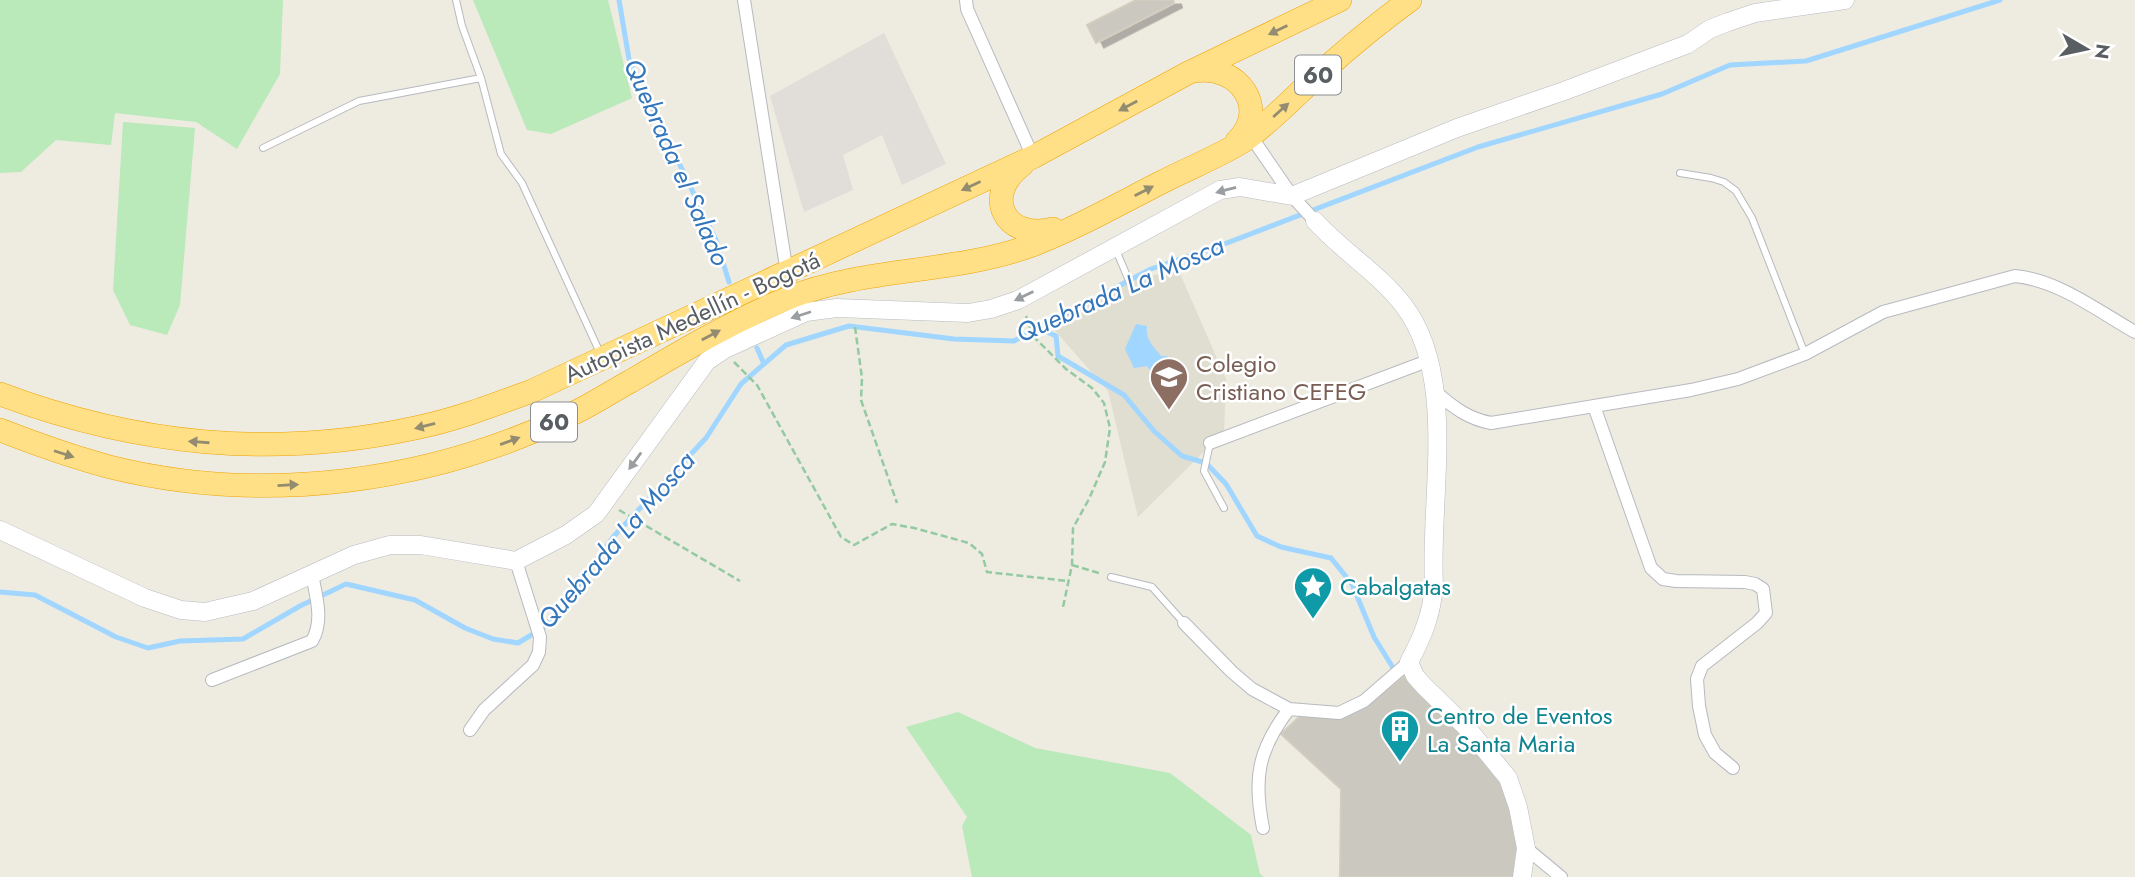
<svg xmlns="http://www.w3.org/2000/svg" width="2135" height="877" font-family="Jost,sans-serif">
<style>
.industrial{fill:#e1ded9}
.education{fill:#e0ddd1}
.green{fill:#bae9ba}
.water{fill:#a0d6ff}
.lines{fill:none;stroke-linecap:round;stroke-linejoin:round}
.stream{stroke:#a0d6ff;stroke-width:5}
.building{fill:#cbc8c0;stroke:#d3cdbf;stroke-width:2;filter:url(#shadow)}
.lane-casing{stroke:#b6babf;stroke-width:8}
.street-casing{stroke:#b6babf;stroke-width:14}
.secondary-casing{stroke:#b7bbc1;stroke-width:19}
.highway-casing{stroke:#efa300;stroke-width:24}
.path{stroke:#93caa2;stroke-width:2.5;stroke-dasharray:7 3.5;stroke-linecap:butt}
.lane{stroke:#fff;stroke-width:6}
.street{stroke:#fff;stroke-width:12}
.secondary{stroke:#fff;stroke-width:18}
.highway{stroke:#ffe087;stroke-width:23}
.oneway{fill:#938c70}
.oneway2{fill:#9b9ea1}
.labels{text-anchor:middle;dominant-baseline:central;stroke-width:5;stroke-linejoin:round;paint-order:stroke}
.shield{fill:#fff;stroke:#8b8e92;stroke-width:2}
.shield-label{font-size:23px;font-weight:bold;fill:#595e63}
.street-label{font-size:24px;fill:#595e63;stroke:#fff}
.education-label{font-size:24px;fill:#785e54;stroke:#fff;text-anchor:start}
.culture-label{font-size:24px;fill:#0d838f;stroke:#fff;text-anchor:start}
.water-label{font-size:26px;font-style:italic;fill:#3376bb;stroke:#fff}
</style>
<defs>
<filter id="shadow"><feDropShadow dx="8" dy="4.5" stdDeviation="0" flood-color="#0004"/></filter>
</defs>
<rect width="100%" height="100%" fill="#eeebe1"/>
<!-- industrial -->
<path class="industrial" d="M884,33L946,164L902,185L882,135L843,155L853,190L804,212L770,96Z"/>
<!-- education -->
<path class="education" d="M1178,269L1226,379L1224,432L1138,517L1108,391L1050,325L1135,280Z"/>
<!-- green -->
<path class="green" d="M0,0H283L280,74L237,149L196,122L115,113L111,145L56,140L21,172L0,173Z
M473,0H608L632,98L551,134L527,130Z
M123,122L195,128L180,305L167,335L130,325L113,290Z
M958,712L1035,748L1170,773L1251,835L1260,874L1264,877H972L962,826L967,817L906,727Z"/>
<!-- water -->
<path class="water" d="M1136,324L1147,326C1145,339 1153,346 1161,356H1167L1171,366L1166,372L1165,379L1152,373L1147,366L1134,368L1125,349Z"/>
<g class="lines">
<!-- stream -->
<path class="stream" d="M619,0L629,59L716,240L729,282
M1038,328L1056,336L1058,356L1124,395L1154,431L1182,456L1206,463L1226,484L1257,536L1281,547L1331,558L1352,584L1374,637L1395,671
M757,348L764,364
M0,592L35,595L116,637L148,648L180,641L243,639L300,606L346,584L415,600L465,628L493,639L518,643L543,628L580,583L614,536L706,438L741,384L786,345L849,326L954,339L1014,341L1151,269L1219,246L1478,147L1662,94L1730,65L1806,61L2000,0"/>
</g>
<!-- building -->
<path class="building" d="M1136,0H1173L1174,3L1096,43L1087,25Z
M1406,675L1468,737L1507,790L1519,845L1514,877H1340L1341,789L1281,734L1300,716L1342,718L1368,704Z"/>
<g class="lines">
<!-- lane casing -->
<g class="lane-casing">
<path id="lane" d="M456,0L462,26L481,78
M263,148L359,101L481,78L501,154L522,183L601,355
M1680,173L1711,178L1724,182L1736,191L1752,218L1805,354
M1116,250L1130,283
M1210,443L1204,471L1224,508
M1111,577L1152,587L1184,623"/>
</g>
<!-- street casing -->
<g class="street-casing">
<path id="street" d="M744,0L787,273
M966,0L967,9L1033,157
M1250,135L1292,196L1315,221
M1437,393C1454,408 1469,419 1491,423L1691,390L1738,379L1805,354L1883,312L2015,276C2058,280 2098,311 2135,332
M1594,406L1651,568L1663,579L1676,581L1745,582L1755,584L1763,589L1766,613L1757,623L1702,666L1697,679L1699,706L1705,735L1715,753L1733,768
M1210,443L1430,360
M1184,623L1232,672L1252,689L1289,709L1339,713L1364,701L1409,662
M212,680L312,641C324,620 316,597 312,574
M470,730L484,710L533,665L539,652L540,637L516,561
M1263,828C1253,778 1258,750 1289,709
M1526,848L1561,877"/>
</g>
<!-- secondary casing -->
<g class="secondary-casing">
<path id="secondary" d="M1315,221C1343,252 1379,273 1404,306C1458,377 1429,500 1434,584C1432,614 1423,636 1409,662L1415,676L1424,686L1468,729L1508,778L1518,807L1526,848L1522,877
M0,530L145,598L181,610L205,612L253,601L354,555L390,545H421L516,561L566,535L596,514L707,361L725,349L806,312L837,308L968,313L991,309L1018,300L1220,190L1240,187L1292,196L1457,128L1564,91L1688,44L1710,29L1728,22L1755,13L1845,0"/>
</g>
<!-- highway casing -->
<g class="highway-casing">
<path id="highway" d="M1195,71C1239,64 1270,109 1237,141
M1022,165C982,195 1004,241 1053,229
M0,394C136,445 272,459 415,428C455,420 494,405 532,391L1033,157L1188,73L1340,0
M0,430C36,444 72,457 110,467C263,505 429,483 570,415C591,405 611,392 631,381C682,351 733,321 788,298C866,267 951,274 1030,246C1075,229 1119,204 1162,182C1189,168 1220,156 1245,140C1275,119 1299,91 1326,68C1353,44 1381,21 1410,0"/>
</g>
<!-- path -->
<path class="path" d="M1026,316L1033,336L1066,369L1092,388L1104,403L1110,428L1105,462L1089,499L1073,528L1072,565L1063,607
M855,327L862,378L861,400L897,503
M734,362L757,385L841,537L854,545L892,524L914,528L969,543L982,554L987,572L1068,581
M619,510L740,581
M1072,565L1102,574"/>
<!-- lane -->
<use href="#lane" class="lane"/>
<!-- street -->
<use href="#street" class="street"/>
<!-- secondary -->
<use href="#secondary" class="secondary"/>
<!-- highway -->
<use href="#highway" class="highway"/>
</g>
<!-- one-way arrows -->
<defs><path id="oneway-solid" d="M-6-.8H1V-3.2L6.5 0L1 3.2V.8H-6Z" transform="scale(1.75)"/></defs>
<g class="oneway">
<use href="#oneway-solid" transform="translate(1278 30) rotate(154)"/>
<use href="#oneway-solid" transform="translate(1128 106) rotate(152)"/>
<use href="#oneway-solid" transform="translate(1281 110) rotate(-42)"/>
<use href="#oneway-solid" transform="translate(971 186) rotate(155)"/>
<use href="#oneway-solid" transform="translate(1144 191) rotate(-27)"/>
<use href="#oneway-solid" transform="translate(711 335) rotate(-28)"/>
<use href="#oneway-solid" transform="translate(425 426) rotate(166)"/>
<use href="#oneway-solid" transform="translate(510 441) rotate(-20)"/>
<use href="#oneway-solid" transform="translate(199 442) rotate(-176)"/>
<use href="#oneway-solid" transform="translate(64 454) rotate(18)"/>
<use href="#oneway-solid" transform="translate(288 485) rotate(-3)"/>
</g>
<g class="oneway2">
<use href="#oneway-solid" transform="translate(1226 190) rotate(165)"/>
<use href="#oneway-solid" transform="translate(1024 296) rotate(154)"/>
<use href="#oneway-solid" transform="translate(801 315) rotate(162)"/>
<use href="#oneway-solid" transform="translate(635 461) rotate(126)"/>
</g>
<!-- icons -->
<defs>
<g id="school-pin" transform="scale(2.0125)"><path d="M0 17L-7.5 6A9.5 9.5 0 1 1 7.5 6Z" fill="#8d6e63" stroke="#fff"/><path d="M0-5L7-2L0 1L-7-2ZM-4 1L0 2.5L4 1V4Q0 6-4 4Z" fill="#fff"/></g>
<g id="sight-pin" transform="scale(2.0125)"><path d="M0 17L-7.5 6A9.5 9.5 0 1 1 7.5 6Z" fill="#0f9aa8" stroke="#fff"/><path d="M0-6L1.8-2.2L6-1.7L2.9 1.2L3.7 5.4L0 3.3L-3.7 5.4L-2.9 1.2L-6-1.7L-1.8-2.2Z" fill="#fff"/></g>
<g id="building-pin" transform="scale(2.0125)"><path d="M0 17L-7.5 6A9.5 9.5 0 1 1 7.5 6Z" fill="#0f9aa8" stroke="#fff"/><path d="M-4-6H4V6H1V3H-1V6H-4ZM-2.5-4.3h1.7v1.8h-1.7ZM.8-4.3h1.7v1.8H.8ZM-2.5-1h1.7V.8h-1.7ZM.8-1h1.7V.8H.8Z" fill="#fff"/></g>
</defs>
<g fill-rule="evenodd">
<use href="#school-pin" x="1169" y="377"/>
<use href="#sight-pin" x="1313" y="586"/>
<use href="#building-pin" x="1400" y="729"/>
</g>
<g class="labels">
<!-- shield labels -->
<g class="shield">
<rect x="1295" y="55.5" width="46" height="39" rx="5"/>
<rect x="531" y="402.5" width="46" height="39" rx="5"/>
</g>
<g class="shield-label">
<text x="1318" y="75">60</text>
<text x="554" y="422">60</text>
</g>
<!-- street labels -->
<g class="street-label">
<text transform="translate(692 317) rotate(-25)">Autopista Medellín - Bogotá</text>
</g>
<!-- education labels -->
<g class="education-label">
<text x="1196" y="363">Colegio<tspan x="1196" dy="28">Cristiano CEFEG</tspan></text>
</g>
<!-- culture labels -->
<g class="culture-label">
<text x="1340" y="586">Cabalgatas</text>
<text x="1427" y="715">Centro de Eventos<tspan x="1427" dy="28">La Santa Maria</tspan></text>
</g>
<!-- water labels -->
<g class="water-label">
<text transform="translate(677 162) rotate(66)">Quebrada el Salado</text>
<text transform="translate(1120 289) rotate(-24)">Quebrada La Mosca</text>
<text transform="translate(616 540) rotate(-49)">Quebrada La Mosca</text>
</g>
</g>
<!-- north arrow -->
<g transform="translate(2086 49) rotate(99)" stroke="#ffffff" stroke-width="5" paint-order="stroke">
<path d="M0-5L12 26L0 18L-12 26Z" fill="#595e63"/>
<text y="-10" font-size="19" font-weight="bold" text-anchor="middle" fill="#595e63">N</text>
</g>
</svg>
